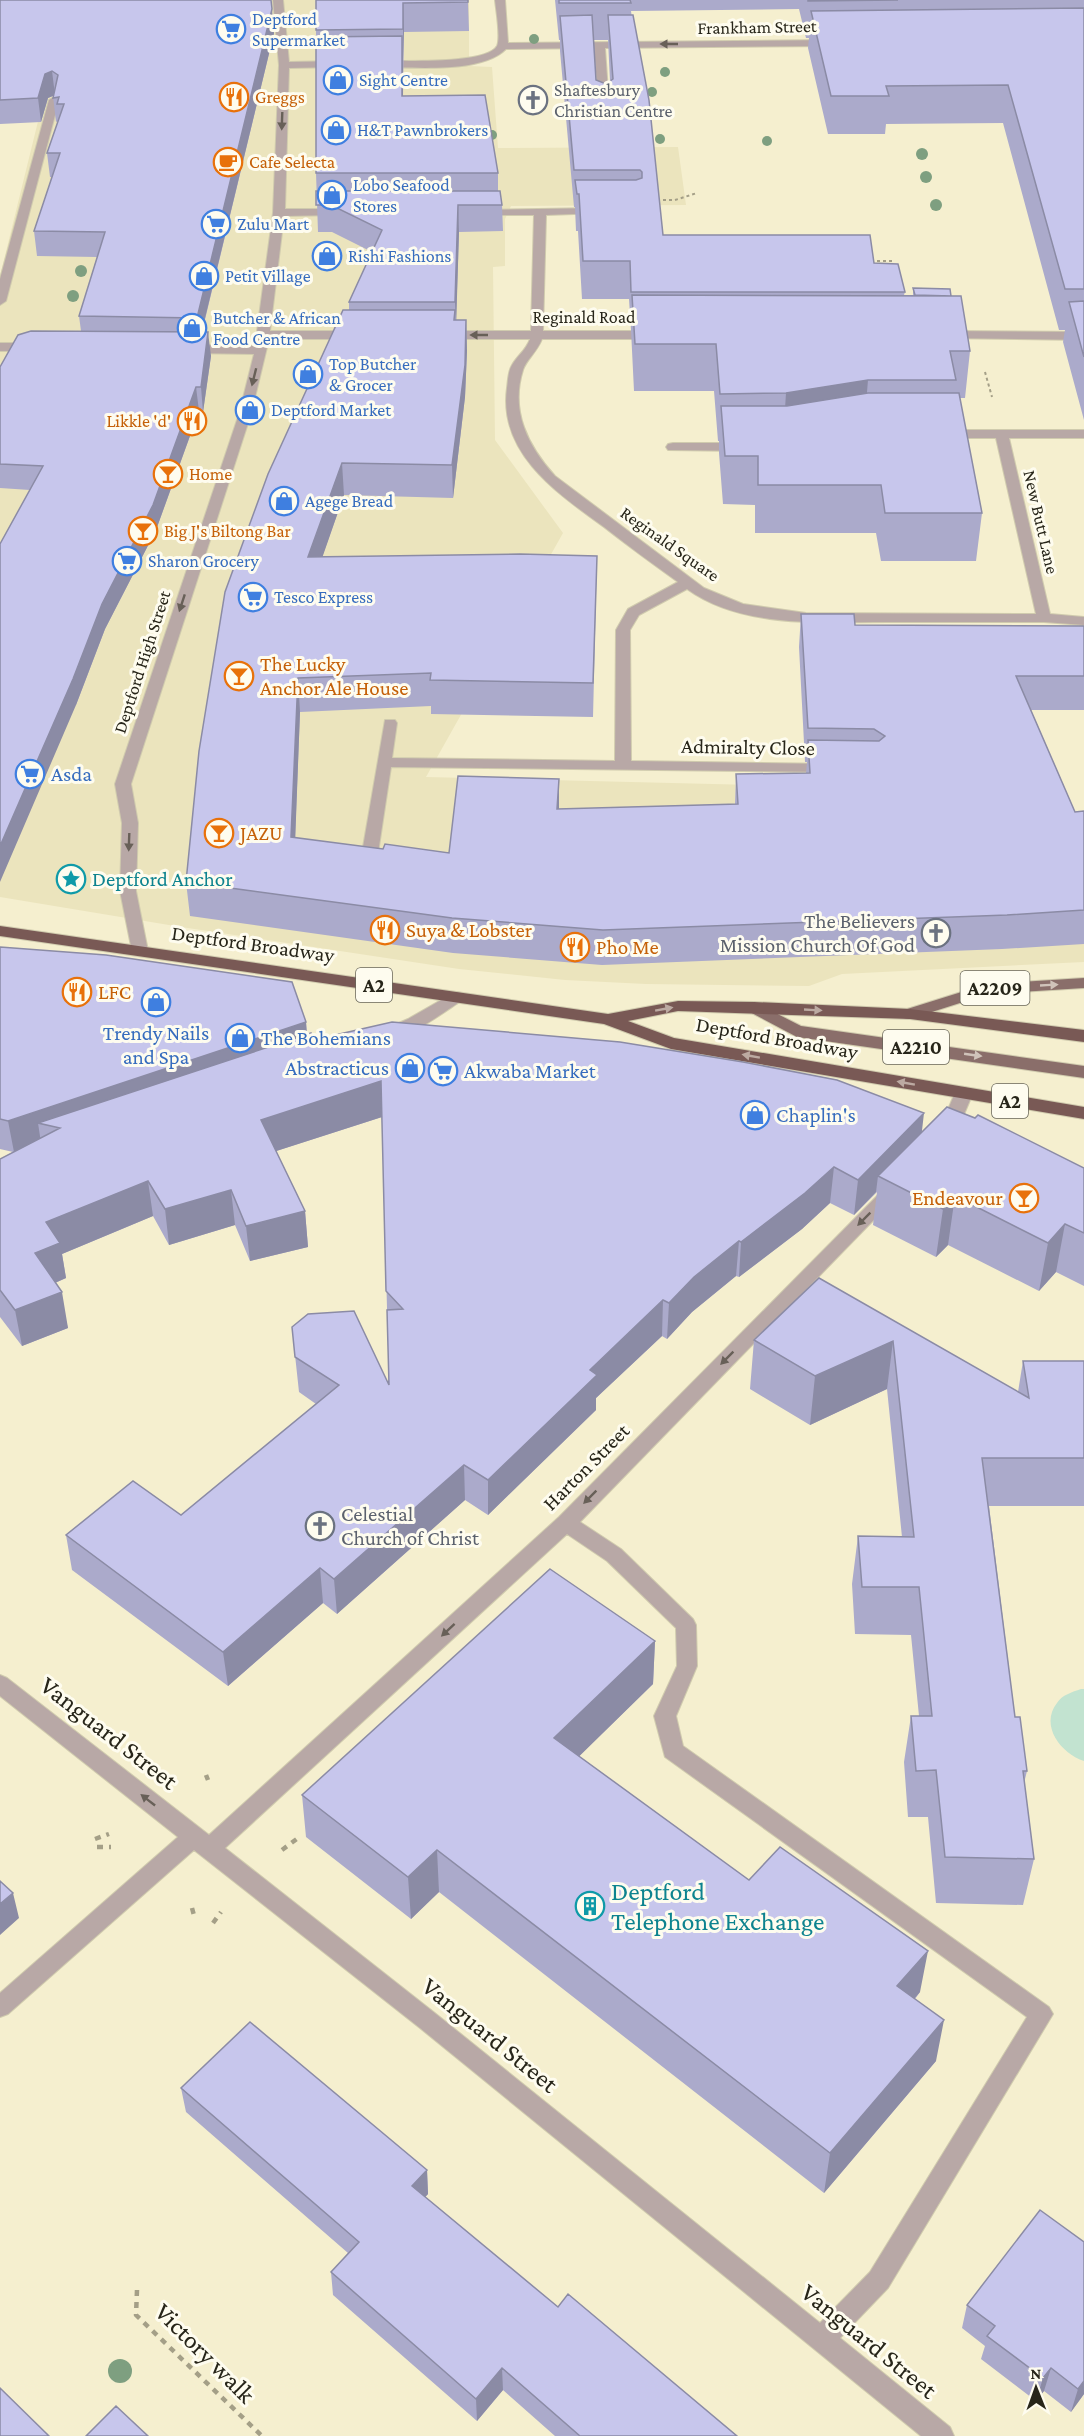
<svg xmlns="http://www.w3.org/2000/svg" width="1084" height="2436" font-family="'Crimson Pro',serif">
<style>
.built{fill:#ebe4bd}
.green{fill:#c2e3d0}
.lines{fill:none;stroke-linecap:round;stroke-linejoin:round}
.minor-casing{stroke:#d0cbae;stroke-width:2}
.major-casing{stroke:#d0cbae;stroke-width:2}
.highway-casing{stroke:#d0cbae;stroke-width:2}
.path-far1{stroke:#a49f87;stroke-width:2;stroke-dasharray:3 3;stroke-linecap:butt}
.path{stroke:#a49f87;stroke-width:4.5;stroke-dasharray:6 6;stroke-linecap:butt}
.minor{fill:#b8a8a6;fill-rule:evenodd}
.major{fill:#8a6e6a;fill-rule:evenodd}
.highway{fill:#795955;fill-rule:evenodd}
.tree{fill:#7e9f80}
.wall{fill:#abaacb;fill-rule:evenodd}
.shaded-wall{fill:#8b8ba5}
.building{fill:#c7c6ec;stroke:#8b8ba5;stroke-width:1.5}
.oneway{fill:#686058}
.oneway2{fill:#d0c3ba}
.oneway3{fill:#bcaaa2}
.labels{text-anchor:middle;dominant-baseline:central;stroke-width:6;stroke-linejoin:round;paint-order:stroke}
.far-shop-label{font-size:18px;fill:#366cbe;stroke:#fefcef;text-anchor:start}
.far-street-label{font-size:18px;fill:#272519;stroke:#fefcef}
.far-worship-label{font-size:18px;fill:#5b616d;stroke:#fefcef;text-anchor:start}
.far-food-label{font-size:18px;fill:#c56008;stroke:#fefcef;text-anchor:start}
.shield{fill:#fefcef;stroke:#686659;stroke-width:1.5}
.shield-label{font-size:20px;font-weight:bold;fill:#272519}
.food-label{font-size:21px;fill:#c56008;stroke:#fefcef;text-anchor:start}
.street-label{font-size:21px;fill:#272519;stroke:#fefcef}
.shop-label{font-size:21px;fill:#366cbe;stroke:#fefcef;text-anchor:start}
.culture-label{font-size:21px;fill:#0d838f;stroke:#fefcef;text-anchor:start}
.worship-label{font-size:21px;fill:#5b616d;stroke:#fefcef;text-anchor:end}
.near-street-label{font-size:26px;fill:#272519;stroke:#fefcef}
.near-culture-label{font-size:26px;fill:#0d838f;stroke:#fefcef;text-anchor:start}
</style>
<rect width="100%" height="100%" fill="#f5efcf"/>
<!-- built -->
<path class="built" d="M91,0H469V66L492,67L498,148L678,147L686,205L511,206L505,219V266L493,267L495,440L563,533L426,777L876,788L1084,833V962L842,974L809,986L646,984L565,980L459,969L181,927L0,897V276L45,93Z"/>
<!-- green -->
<path class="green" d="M1081,1689H1084V1761C1062,1754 1039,1726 1057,1703C1062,1695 1072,1692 1081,1689Z"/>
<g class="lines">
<!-- minor casing -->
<g class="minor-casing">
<path id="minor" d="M273,0H283L289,62L340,61L345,64L340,67L289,68L285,209H340L346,212L340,215L284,216L270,331H356L362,335L356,339H269L251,414L131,784L138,823L136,891L148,951L146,955H134L132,951L120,891L122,823L115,784L239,414L254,354L188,353L182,349L188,345L255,346L273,213L279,65Z
M495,0H505L508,43L833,40L838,43L833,46L605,48L609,106L604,109L599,106L594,48L506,49C481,74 413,67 379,67L374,64L379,61C400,60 486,65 497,46C501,38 496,10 495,0Z
M54,97L59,100L6,301L0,305V279L49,100Z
M598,208L602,209V213L546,215L543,331H656L662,335L656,339H542C537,352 526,360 523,370C510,411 528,446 555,476L704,588L743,604L806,613L1036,614L996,438H942L935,434L942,430H1084V438H1009L1050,614L1084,617V625L1044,622C995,622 946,622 897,622C830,621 745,631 687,589L639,615L630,630L631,761L831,764L839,769L836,772L391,767L378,853L376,856H364L362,853L385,720H395L397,723L392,758L615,761L616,630L628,609L678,582C653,564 628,546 604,527C557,493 498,453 507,388C508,381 508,371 512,365C518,355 526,350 530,339H444L438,335L444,331H531L534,215H478L474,214V210Z
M945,331L1084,332V340L941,338L939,335L941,332Z
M0,343H34L40,347L34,351H0Z
M673,443H744L751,447L744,451L668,450L666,447L668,444Z
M455,992L461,993L463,997L461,1001C444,1012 405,1042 385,1037L383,1033L385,1029L408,1019Z
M964,1087L970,1089L973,1093L956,1133L953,1137H941L938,1133L955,1093L958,1089Z
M891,1186L897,1188L900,1192L897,1196L580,1522L621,1549L693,1619L696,1625L697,1666L676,1716L683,1746L1049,2007L1053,2014L888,2288L840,2338L950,2427L954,2436H921L420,2028L194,1850L8,2014L0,2017V1993L178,1837L0,1696V1675L7,1678L209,1835L559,1517L885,1188ZM567,1534L607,1561L676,1628L677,1666L654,1716L665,1757L1027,2017L870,2272L820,2323L436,2014L225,1848Z"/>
</g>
<!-- major casing -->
<g class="major-casing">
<path id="major" d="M1084,978V988L988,994L910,1019L904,1018L902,1014L904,1010L987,984Z
M754,1002L801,1026L1084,1066V1078L797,1037L748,1011L746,1007L748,1003Z"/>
</g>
<!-- highway casing -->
<g class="highway-casing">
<path id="highway" d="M0,926L608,1014L678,1001L754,1002L910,1009L1084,1030V1042L910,1019L678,1011L628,1021L674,1038L1084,1107V1119L671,1049L604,1024L0,936Z"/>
</g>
<!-- path-far1 -->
<path class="path-far1" d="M657,200H675L697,193
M871,261H894
M985,372L992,397"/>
<!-- path -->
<path class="path" d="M206,1775L208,1780
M95,1839L109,1834
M97,1847H111
M282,1850L298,1838
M192,1908L195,1919
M213,1923L221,1912
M137,2290L136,2315L262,2436"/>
<!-- minor -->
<use href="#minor" class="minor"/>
<!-- major -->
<use href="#major" class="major"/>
<!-- highway -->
<use href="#highway" class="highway"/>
</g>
<!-- trees -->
<g class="tree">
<circle cx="534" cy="39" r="5"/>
<circle cx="665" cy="72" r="5"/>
<circle cx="652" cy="92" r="5"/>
<circle cx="654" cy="114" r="5"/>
<circle cx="492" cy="135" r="5"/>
<circle cx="660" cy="139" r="5"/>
<circle cx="767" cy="141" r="5"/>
<circle cx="922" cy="154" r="6"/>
<circle cx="926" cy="177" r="6"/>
<circle cx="936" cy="205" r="6"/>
<circle cx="81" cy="271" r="6"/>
<circle cx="73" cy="296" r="6"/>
<circle cx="120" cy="2371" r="12"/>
</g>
<!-- wall -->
<path class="wall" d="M0,0L274,33L202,332L211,356L203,412L199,411L156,530L105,629L76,705L30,490L0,488V367L81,331L79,316L97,257L37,256L34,231L52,177H50L47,153L58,121L56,122L53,96L48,98L41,122L0,124Z
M316,0H468L469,31L404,32L403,96L498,173V191L502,205L503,231L459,232L456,320H466L467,351L465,397L453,498L344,495L322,557L597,556L593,717L431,714V706L300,712L295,838L383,849L449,853L559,779V809L735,804L736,774L806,773L807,762H805L799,647L801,614L855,625L1084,626V710H1031L1075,812L1084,811V944L1002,949L602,965L453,953L190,916L186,882L349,310V302L372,252L332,232H318L316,173Z
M555,0H1084V420L1063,342L1065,330H1059L1003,123L886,124L885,134H828L808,48L809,38H806L799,9L631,11L663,235L874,263L905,292L904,295H913V288L951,296L970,351L965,398H960L982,513L976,561H881L876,533H755V505L723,504L719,453V441H718L714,391H634L631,330L629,299H582L578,231H576L575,207H574L560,51V40H559ZM594,40H608L610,81L606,84L596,80Z
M0,947L306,1022L307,1034L313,1040L922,1132L1084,1168V1286L1056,1272L1039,1291L948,1245L936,1257L873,1225L877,1192L854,1215L830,1203L802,1229L739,1277L736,1276L692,1312L667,1339L662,1336L596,1398V1410L488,1515L465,1500L337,1614L323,1603L228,1686L72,1570L66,1535L181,1515L316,1404L299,1392L292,1327L389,1385L382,1117L276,1151L305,1211L308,1247L250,1261L235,1225L169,1245L153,1216L62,1254L66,1278L55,1283L68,1328L22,1346L0,1317V1159L13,1152L0,1149Z
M819,1278L1018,1392L1023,1361H1084V1506H989L1015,1717L1027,1771L1024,1783L1034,1859L1023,1905L936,1903L928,1817H908L904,1762L911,1716H919L911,1635L855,1634L852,1584L858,1536L902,1537L887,1389L810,1425L750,1389L754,1340Z
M655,1641L653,1684L579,1756L749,1880L920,1992L915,1999L936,2061L824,2193L439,1892L411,1919L306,1837L302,1795Z
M181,2088L427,2170L428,2194L425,2197L558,2307L737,2436H555L503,2390L477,2421L333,2295L331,2272L348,2253L186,2112Z
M1084,2242V2394L1071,2412L1044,2391L1036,2401L981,2359L985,2346L962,2328L967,2305Z"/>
<!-- shaded-wall -->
<path class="shaded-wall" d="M403,3L404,32V58L403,29Z
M272,9L274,33L199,343L197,318Z
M402,36L403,69V129L402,96Z
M52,71L55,95L48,98L41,122L38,98L45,74Z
M458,205L459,232L456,329L455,302Z
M466,320L467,351L465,397L453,498L452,465Z
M208,332L211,356L203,412L201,387Z
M868,380L864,428L783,441L786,393Z
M196,387L199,411L156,530L105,629L76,705L0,882V846L102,604Z
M342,463L344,495L311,590L308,557Z
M298,678L300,712L294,871L291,837Z
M559,779V813L557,809Z
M306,1022L308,1053L38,1123L41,1143L14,1152L8,1121Z
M381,1081L382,1117L264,1155L261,1120Z
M924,1113L920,1148L878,1176L876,1192L854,1215L858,1180Z
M834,1167L830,1203L802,1229L739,1277L741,1242Z
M148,1181L153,1216L62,1254L66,1278L41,1289L35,1253L46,1222Z
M231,1190L235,1225L169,1245L165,1209Z
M955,1196L948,1245L936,1257L943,1209Z
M305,1211L308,1247L250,1261L246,1226Z
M1065,1224L1056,1272L1039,1291L1048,1243Z
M739,1241L736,1276L692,1312L667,1339L669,1303L694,1277Z
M62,1292L68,1328L22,1346L15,1310Z
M663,1300L662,1336L596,1398V1410L488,1515V1480L590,1370Z
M893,1341L887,1389L810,1425L815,1376Z
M464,1465L465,1500L337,1614L334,1579Z
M320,1568L323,1603L228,1686L223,1652Z
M655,1641L653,1684L554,1781V1738Z
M437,1850L439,1892L411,1919L408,1877Z
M13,1893L19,1918L0,1935V1904Z
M928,1951L920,1992L890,2027L897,1986Z
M944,2020L936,2061L824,2193L830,2153Z
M427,2170L428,2194L413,2210L412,2186Z
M502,2368L503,2390L477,2421L476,2399Z
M1051,2368L1044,2391L1036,2401L1043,2378Z
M1084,2381V2394L1071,2412L1078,2389Z"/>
<!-- building -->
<path class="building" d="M0,0H271L272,9L197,318L79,316L105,232L34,231L60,153H47L64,104H57L59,97L53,98L58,75L52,71L45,74L38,98L0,100Z
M316,0H468V2L403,3V29L316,30Z
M559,0H630L631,3H559Z
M808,0H898L808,1Z
M1084,8V289H1065L1008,85L886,86L889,96H831L811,11Z
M592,15L596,80L606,84L613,79L608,15H633L649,100L663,235H870L874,263L898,264L905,292H631L630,261H583L579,194H577L575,180H636L642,178V172L640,170H574L560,16Z
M402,36V96L485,95L498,173H316V37Z
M316,191H500L502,205H458L455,302H349L382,230L331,205H316Z
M913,288L950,289L951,296L915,295Z
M632,295L961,296L970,351H950L956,380H868L786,393L720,394L716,344H635Z
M1084,301V357L1069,302Z
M343,310H455L454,320H466L465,365L452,465L342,463L308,557L520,554L597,556L593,683L430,680L431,673L298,678L291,837L383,849L385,844L449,853L458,776L559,779L557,809L738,804L736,774L810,773L808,740L879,741L885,736L874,729L808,728L801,614H854L855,625L1084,626V676H1016L1075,812L1084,811V910L1007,915L603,930L452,918L186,882L199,751L225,592L268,474Z
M31,331L208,332L201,387H196L153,505L102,604L73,679L0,846V544L43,466L0,464V367L18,335Z
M868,393H959L982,513H885L881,485H758V456H725L721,406H787Z
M0,947L106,955L292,982L306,1022L8,1121L0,1119Z
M392,1022L620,1042L743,1062L837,1080L924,1113L858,1180L834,1167L805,1193L741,1242L739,1241L694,1277L669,1303L663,1300L590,1370L597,1375L488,1480L464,1465L334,1579L320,1568L223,1652L66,1535L133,1481L181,1515L339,1385L295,1357L292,1327L308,1314L354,1311L389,1385L387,1310L403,1309L386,1291L381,1081L261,1120L305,1211L246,1226L231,1190L165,1209L148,1181L46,1222L60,1243L35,1253L62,1292L15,1310L0,1290V1159L60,1128L38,1123L311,1033L313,1040Z
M947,1107L975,1118L978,1115L1084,1168V1233L1065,1224L1048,1243L955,1196L943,1209L878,1176Z
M819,1278L1029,1398L1023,1361H1084V1458H982L1015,1717H1020L1027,1771H1023L1034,1859L945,1857L936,1770L916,1771L911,1716H932L919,1587H862L858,1536L914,1537L893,1341L815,1376L754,1340Z
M550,1569L655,1641L554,1738L749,1880L780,1847L928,1951L897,1986L944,2020L830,2153L437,1850L408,1877L302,1795Z
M0,1881L13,1893L0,1904Z
M250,2022L427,2170L412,2186L558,2307L568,2294L737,2436H580L502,2368L476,2399L331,2272L359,2242L181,2088Z
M1040,2210L1084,2242V2381L1078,2389L1051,2368L1043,2378L987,2336L995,2326L967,2305Z
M0,2388L49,2436H0Z
M116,2406L148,2436H86Z"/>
<!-- one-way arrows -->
<defs><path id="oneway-solid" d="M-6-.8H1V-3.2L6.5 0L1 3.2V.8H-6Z" transform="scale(1.5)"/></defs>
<g class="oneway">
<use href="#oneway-solid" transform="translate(669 44) rotate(180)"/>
<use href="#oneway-solid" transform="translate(282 121) rotate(92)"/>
<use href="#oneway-solid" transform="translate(479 335) rotate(-180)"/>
<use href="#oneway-solid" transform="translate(254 377) rotate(104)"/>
<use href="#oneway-solid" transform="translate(182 603) rotate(108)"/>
<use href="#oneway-solid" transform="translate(129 842) rotate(92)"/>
<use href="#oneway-solid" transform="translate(864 1219) rotate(135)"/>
<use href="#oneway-solid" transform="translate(727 1358) rotate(135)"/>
<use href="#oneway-solid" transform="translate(590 1497) rotate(135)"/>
<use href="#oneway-solid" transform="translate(448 1630) rotate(137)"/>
<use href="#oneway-solid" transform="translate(148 1800) rotate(-142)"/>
</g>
<g class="oneway2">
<use href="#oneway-solid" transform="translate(1049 985) rotate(-3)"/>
<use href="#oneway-solid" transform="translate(973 1055) rotate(8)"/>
</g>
<g class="oneway3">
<use href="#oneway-solid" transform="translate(664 1009) rotate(-10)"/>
<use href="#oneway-solid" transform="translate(813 1010) rotate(3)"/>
<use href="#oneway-solid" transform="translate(751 1056) rotate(-170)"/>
<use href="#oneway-solid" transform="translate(906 1083) rotate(-170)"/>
</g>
<!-- icons -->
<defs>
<g id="supermarket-ring" transform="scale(1.5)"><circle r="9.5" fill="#fefcef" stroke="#3f7fe0" stroke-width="1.5"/><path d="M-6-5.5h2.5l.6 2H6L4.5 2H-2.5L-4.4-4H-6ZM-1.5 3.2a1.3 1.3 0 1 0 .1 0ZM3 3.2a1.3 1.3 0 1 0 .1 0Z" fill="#3f7fe0"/></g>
<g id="shop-ring" transform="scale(1.5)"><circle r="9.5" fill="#fefcef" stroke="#3f7fe0" stroke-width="1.5"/><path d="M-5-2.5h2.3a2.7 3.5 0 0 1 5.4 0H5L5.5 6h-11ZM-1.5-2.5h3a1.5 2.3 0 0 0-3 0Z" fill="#3f7fe0"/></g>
<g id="restaurant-ring" transform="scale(1.5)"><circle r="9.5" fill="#fefcef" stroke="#e8710a" stroke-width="1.5"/><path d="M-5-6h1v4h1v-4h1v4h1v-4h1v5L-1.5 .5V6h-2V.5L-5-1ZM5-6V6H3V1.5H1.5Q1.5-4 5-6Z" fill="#e8710a"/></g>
<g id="church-ring" transform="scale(1.5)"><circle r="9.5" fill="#fefcef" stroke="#6b7280" stroke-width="1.5"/><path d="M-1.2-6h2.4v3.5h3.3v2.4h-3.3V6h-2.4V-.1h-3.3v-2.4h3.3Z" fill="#6b7280"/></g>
<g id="cafe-ring" transform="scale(1.5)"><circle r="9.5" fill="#fefcef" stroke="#e8710a" stroke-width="1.5"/><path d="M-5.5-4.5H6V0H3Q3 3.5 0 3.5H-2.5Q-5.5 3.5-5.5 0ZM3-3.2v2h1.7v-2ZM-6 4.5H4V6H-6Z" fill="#e8710a"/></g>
<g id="bar-ring" transform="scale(1.5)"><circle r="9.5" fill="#fefcef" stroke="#e8710a" stroke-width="1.5"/><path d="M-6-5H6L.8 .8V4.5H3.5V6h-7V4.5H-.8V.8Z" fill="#e8710a"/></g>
<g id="sight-ring" transform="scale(1.5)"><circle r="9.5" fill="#fefcef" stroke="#0f9aa8" stroke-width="1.5"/><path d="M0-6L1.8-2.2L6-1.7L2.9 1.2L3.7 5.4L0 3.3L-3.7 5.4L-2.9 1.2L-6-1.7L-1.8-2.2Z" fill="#0f9aa8"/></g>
<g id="building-ring" transform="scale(1.5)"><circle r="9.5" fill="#fefcef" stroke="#0f9aa8" stroke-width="1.5"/><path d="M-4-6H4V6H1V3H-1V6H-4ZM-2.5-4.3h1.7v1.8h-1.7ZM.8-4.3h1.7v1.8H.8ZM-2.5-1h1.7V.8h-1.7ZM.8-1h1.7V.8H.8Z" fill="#0f9aa8"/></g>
</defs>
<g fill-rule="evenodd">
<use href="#supermarket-ring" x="231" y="29"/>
<use href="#shop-ring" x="338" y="80"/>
<use href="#restaurant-ring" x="234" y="97"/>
<use href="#church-ring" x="533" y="100"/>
<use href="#shop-ring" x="336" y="130"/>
<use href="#cafe-ring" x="228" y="162"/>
<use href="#shop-ring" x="332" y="195"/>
<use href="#supermarket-ring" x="216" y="224"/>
<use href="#shop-ring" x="327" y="256"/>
<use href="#shop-ring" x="204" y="276"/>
<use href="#shop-ring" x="192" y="328"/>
<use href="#shop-ring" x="308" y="374"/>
<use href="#shop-ring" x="250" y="410"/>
<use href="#restaurant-ring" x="192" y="421"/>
<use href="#bar-ring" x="168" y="474"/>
<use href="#shop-ring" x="284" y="501"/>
<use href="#bar-ring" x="143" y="531"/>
<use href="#supermarket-ring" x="127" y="561"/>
<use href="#supermarket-ring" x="253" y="597"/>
<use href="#bar-ring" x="239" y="676"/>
<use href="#supermarket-ring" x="30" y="774"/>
<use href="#bar-ring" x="219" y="833"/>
<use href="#sight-ring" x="71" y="879"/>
<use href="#restaurant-ring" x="385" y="930"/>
<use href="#church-ring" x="936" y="933"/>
<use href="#restaurant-ring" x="575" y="947"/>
<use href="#restaurant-ring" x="77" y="992"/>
<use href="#shop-ring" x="156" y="1002"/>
<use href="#shop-ring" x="240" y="1038"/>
<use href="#shop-ring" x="410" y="1068"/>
<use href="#supermarket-ring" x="443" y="1071"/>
<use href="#shop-ring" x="755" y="1115"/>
<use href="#bar-ring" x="1024" y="1198"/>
<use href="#church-ring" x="320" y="1526"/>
<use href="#building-ring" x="590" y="1906"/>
</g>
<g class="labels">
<!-- far-shop labels -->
<g class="far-shop-label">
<text x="252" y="19">Deptford<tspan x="252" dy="21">Supermarket</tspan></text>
<text x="359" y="80">Sight Centre</text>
<text x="357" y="130">H&amp;T Pawnbrokers</text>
<text x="353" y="185">Lobo Seafood<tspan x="353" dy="21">Stores</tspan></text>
<text x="237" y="224">Zulu Mart</text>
<text x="348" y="256">Rishi Fashions</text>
<text x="225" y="276">Petit Village</text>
<text x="213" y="318">Butcher &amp; African<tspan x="213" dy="21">Food Centre</tspan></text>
<text x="329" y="364">Top Butcher<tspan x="329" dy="21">&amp; Grocer</tspan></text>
<text x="271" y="410">Deptford Market</text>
<text x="305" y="501">Agege Bread</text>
<text x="148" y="561">Sharon Grocery</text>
<text x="274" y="597">Tesco Express</text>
</g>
<!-- far-street labels -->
<g class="far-street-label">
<text transform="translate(757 27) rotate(-1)">Frankham Street</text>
<text x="584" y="317">Reginald Road</text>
<text transform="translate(1041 522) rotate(77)">New Butt Lane</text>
<text transform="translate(670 544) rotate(35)">Reginald Square</text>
<text transform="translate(142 662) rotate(-72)">Deptford High Street</text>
</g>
<!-- far-worship labels -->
<g class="far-worship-label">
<text x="554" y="90">Shaftesbury<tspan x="554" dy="21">Christian Centre</tspan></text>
</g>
<!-- far-food labels -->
<g class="far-food-label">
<text x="255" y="97">Greggs</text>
<text x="249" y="162">Cafe Selecta</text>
<text x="171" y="421" text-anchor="end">Likkle 'd'</text>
<text x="189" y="474">Home</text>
<text x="164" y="531">Big J's Biltong Bar</text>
</g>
<!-- shield labels -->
<g class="shield">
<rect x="356" y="968" width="36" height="34" rx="4.5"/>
<rect x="960.5" y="971" width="69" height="34" rx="4.5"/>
<rect x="883" y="1030" width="66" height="34" rx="4.5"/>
<rect x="992" y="1084" width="36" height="34" rx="4.5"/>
</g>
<g class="shield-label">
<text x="374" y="985">A2</text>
<text x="995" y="988">A2209</text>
<text x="916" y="1047">A2210</text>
<text x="1010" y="1101">A2</text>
</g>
<!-- food labels -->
<g class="food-label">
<text x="260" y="664">The Lucky<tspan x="260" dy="24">Anchor Ale House</tspan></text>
<text x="240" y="833">JAZU</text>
<text x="406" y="930">Suya &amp; Lobster</text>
<text x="596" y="947">Pho Me</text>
<text x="98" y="992">LFC</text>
<text x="1003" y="1198" text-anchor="end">Endeavour</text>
</g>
<!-- street labels -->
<g class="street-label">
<text transform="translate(748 747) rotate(1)">Admiralty Close</text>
<text transform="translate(253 944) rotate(8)">Deptford Broadway</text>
<text transform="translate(777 1038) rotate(10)">Deptford Broadway</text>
<text transform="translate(586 1467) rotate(-45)">Harton Street</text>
</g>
<!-- shop labels -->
<g class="shop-label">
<text x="51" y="774">Asda</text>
<text x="156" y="1033" text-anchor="middle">Trendy Nails<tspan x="156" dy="24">and Spa</tspan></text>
<text x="261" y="1038">The Bohemians</text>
<text x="389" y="1068" text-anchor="end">Abstracticus</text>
<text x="464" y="1071">Akwaba Market</text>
<text x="776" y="1115">Chaplin's</text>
</g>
<!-- culture labels -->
<g class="culture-label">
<text x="92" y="879">Deptford Anchor</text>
</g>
<!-- worship labels -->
<g class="worship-label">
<text x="915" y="921">The Believers<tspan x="915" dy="24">Mission Church Of God</tspan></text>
<text x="341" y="1514" text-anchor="start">Celestial<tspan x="341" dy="24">Church of Christ</tspan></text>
</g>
<!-- near-street labels -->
<g class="near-street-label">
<text transform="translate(109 1733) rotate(38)">Vanguard Street</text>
<text transform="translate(490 2035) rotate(39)">Vanguard Street</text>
<text transform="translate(869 2341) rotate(39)">Vanguard Street</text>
<text transform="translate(205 2353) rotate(45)">Victory walk</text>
</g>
<!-- near-culture labels -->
<g class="near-culture-label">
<text x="611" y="1891">Deptford<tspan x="611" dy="30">Telephone Exchange</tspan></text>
</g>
</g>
<!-- north arrow -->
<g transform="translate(1036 2388) rotate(359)" stroke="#fefcef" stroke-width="4.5" paint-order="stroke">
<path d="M0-4.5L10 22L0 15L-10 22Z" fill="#272519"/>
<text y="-9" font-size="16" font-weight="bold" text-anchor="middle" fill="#272519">N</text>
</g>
</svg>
